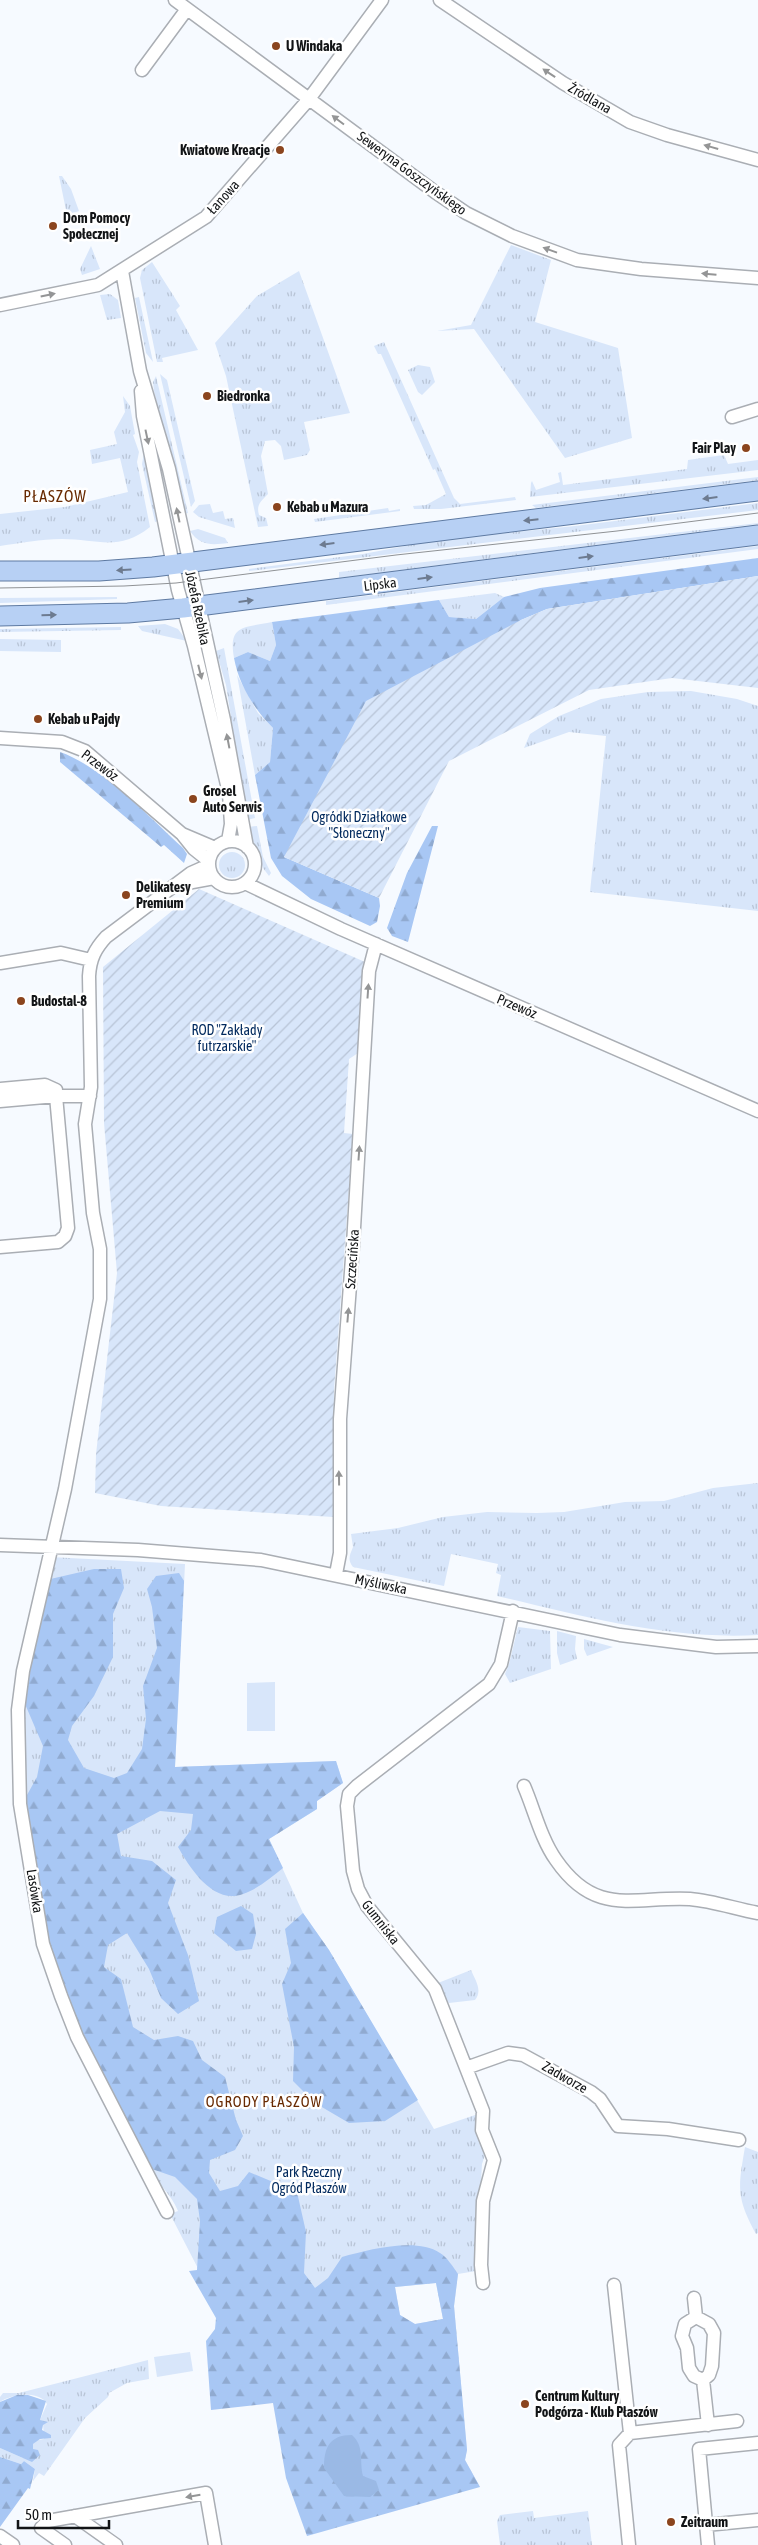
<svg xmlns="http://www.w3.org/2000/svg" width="758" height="2545" font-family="'Asap Condensed',sans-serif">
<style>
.grass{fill:url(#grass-tufts);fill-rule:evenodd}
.forest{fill:url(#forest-firs);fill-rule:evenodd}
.garden{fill:url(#garden-furrows)}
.pitch{fill:#d8e6fa}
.water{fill:#9ab9e5}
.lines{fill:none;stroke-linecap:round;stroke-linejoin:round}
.street-casing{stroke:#aaaeb4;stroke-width:15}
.primary-casing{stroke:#5e7aa2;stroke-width:21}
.street{stroke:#fff;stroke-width:12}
.primary{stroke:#b7d0f4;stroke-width:19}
.tram{stroke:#8f9295;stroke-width:1}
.oneway{fill:#949596}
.oneway2{fill:#6d7b90}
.poi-dot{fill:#8b451e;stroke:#fff;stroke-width:2}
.labels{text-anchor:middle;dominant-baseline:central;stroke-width:5;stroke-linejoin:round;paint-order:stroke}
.poi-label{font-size:14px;font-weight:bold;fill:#121416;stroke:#fff;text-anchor:start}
.street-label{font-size:14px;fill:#121416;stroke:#fff}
.park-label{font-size:14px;fill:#01295d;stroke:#fff}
.neighbourhood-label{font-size:15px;letter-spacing:1px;fill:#682a02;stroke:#fff}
.quarter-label{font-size:16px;letter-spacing:1px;fill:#682a02;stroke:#fff}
</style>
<defs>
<pattern id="grass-tufts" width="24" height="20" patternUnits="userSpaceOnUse" patternTransform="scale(1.25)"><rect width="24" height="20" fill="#d8e6fa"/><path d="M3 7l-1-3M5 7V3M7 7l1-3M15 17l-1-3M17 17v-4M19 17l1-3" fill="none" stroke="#b8c4d6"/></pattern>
<pattern id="forest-firs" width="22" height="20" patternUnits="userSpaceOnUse" patternTransform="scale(1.25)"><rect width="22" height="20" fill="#a8c7f4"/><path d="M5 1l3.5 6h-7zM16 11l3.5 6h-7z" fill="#90aad0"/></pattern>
<pattern id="garden-furrows" width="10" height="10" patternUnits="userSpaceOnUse" patternTransform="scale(1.25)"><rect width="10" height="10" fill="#d8e6fa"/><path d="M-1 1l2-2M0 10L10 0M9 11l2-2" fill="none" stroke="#b8c4d6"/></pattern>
</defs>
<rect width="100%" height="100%" fill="#f6faff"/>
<!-- grass -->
<path class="grass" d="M59,176H62L71,189L79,211L67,215Z
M511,245L551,260L535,322L618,348L632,438L565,458L474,329L437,331L471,325Z
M91,246L100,269L82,275L80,269Z
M152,262L180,306L176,310L198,350L162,358L163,362H157L140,278L142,270Z
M299,271L350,413L304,422L310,450L307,455L284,460L281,446L275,440L265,441L261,456L268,494C261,501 256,505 259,515L266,518L268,526L258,527L226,376L215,343L257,296Z
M110,294L118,300L121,318L107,320L100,295Z
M139,297L153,362L146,353L135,298Z
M384,342L454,498L460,504L515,497L516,500L441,509H414L413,506L426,505L446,494L435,469L433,470L381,354H378L374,346Z
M418,365L430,367L435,382L422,395L418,392L408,370Z
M160,374L167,380L195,501L191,507Z
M156,376L188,513L184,514L154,391L153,382Z
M123,396L130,406L135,434L133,435L139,452L137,462L150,527C119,552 97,539 62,539C40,539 21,543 0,546V514L65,507L128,492L120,458L92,464L90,450L117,444L114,432L125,412Z
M144,453L158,521L155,522L142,464Z
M724,455L728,464L758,460V470L530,497L531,483L532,481L536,490L560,482L558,473L561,472L563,485L687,469L688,460Z
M758,477V480L536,508L532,505Z
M758,503V510L249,571V569L363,554L437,540L575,526Z
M210,504L213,513L223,511L225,519L233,518L235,528L199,517L193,512L199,505Z
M388,508L389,511L400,509V511L315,522L314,519Z
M758,523V524L339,578V572Z
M198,529L225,538L228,543C212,545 200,546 190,531Z
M758,546V549L326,605V601Z
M495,593L504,597L476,619L449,617L439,600Z
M117,597V599L0,603V598Z
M272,622L276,645L270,661L248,652L234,658C228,624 244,628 272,622Z
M165,624L178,629L187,641L142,631L138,626Z
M121,627V630L0,632V629Z
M0,639L61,640V652L0,651Z
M224,648L255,818L247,820L226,685L216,651Z
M237,675L258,713L273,728L270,762L255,775Z
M691,691L737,699L758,706V911L590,892L606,736L569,732L524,748L530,734L559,716L601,699L648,692Z
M257,826L263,857L271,873L269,876L263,868L248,827Z
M219 865a13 13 0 1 1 26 0a13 13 0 1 1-26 0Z
M758,1483V1635C668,1640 583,1616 497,1596L501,1575L496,1573L498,1564L451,1554L444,1586L353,1567C347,1559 350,1555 353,1547L351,1534L398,1528L443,1517L487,1512L537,1513L564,1512L625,1502L664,1501L713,1488Z
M50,1557L185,1564L175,1767L336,1761L343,1783L317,1801V1809L269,1839L303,1913L329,1950L434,2129L478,2114L477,2132L485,2155L482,2164L476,2271L458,2274L454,2306L467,2450L465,2460L480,2487L273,2403L223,2317L170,2214L178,2211C171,2193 157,2184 149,2168L22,1804V1697ZM436,2283L443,2319L415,2324L400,2315L395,2287Z
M518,1627L550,1631L551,1669L510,1683L505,1674L509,1664Z
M557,1631L576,1636L575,1649L577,1659L560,1665L557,1653Z
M584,1639L613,1647L587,1656L584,1649Z
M471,1970C475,1980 483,1990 475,2000L449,2003L445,2000L438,1983Z
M745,2147L758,2152V2233L756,2234C736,2197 738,2188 745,2147Z
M148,2360L149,2379L127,2383L109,2393L108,2397L85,2418L44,2476L39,2473L33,2481L35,2469L24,2461L21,2464L0,2457V2448L23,2458L33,2449V2444L37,2440L44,2439L43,2422L40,2420L47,2404C40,2390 11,2394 0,2402V2397L3,2393H19Z
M533,2511L534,2518L588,2511L592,2545H500L497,2521L500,2515Z"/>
<!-- forest -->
<path class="forest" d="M758,558V576L547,609L521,620L284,857L379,898L380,906L377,922L370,926L311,899L282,876L271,858L255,775L270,762L273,728C254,709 239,685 234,658L248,652L270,661L276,645L272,622L439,600L449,617L476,619L504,597L540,588Z
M60,752C103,767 149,817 183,848L187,854L184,863L164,845L161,847L60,762Z
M432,826H438L408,942L392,936L387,928L407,873Z
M94,1569H121L124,1588L113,1614V1657L94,1696L72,1726L68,1740L84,1768L114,1778L127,1773L142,1749L146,1719L143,1686L157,1648L152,1607L147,1589L156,1576L179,1573L184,1581L175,1767L336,1761L343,1783L317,1801V1809L269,1839L283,1868C270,1878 258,1889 243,1894C213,1905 190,1868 178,1847L191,1830L193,1814L160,1811L117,1834L121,1856L152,1861L176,1880L168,1903L188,1955L199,2001L178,2014L161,1998L149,1969L127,1933L108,1945L104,1967L121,1979L133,2027L154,2040L178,2036L193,2041L202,2060L225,2077L236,2120L243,2136L235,2150L210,2160L209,2173L220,2191L238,2186L249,2172L297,2192L306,2232L304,2273L315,2288L328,2278L342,2257C368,2250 416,2237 440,2253C447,2257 453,2267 458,2274L454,2306L467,2450L465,2460L480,2487L307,2536L286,2478L273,2403L211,2410L206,2341L215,2329L216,2318L189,2271L197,2270L200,2221L197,2199L175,2177L149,2168L78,2037L44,1944L22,1804L37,1777L43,1746L22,1697L46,1580ZM436,2283L443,2319L415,2324L400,2315L395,2287Z
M241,1906L253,1914L256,1934L252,1949L236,1951L214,1933L217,1917Z
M303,1913L329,1950L418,2100L385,2121L349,2123L315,2103L293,2081L294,2047L282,1984L291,1963L285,1929Z
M17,2395H28L46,2401L40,2420L48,2422L43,2425L42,2430L51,2435V2438L40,2439L33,2444V2449L38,2450L40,2455L32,2462L0,2448V2402Z
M0,2457L21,2464L24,2461L35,2469L30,2489L28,2488L0,2527Z"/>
<!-- garden -->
<path class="garden" d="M758,576V688L672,678L589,690L449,761L379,898L284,857L366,701L521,620L547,609Z
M199,889L365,962L358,1053L349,1059L344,1133L353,1134L334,1390L333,1517L161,1506L95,1493L96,1454L117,1273L104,1123L103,967Z"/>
<!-- pitch -->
<path class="pitch" d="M275,1682V1731H247V1683Z
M190,2352L193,2371L157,2377L154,2357Z"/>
<!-- water -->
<path class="water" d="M352,2435C365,2447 359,2461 363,2476L376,2481L379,2490L370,2497L344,2496L324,2468C324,2448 329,2435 352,2435Z"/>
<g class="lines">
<!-- street casing -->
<g class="street-casing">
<path id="street" d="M175,0L435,192L466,213L512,236L577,260L641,269L758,278
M440,0L563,83L630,122L667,135L758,160
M142,70L187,9
M122,271L140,371L169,469L224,720L247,847
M0,305L98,285L206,217L309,99L382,0
M141,391L143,416L178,590L194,646L229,793L231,824L228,841
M732,417L758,409
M0,738L62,742L85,751L182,834L194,849L209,861
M182,834L215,848
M209 864a23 23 0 1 1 46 0a23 23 0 1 1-46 0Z
M245,883L341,929L758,1111
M176,885L214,878
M0,963L61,953L91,960
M0,1089L45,1085L56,1090V1096H90
M0,1101L56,1096L68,1228L65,1236L58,1242L0,1247
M0,1545L138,1550L261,1560L620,1635L716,1647L758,1646
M336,1574L340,1553V1419L353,1245L369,971L376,944
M524,1786C534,1809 541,1839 556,1860C596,1918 634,1896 690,1899C713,1901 736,1909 758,1913
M466,2068L508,2053L523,2055L591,2092L600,2099L618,2126L668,2129L739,2140
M167,2212L77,2037L61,1996L43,1944L20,1804L18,1710L23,1671L65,1489L100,1299V1249L93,1213L85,1124L91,1087L89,976C90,959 95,949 106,937L191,873L209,865
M483,2283L481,2265L483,2201L494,2160L482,2130L483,2111L435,1989L367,1906L358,1889L353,1871L347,1806L349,1794L357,1786L489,1684L501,1664L513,1611
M614,2285L630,2433L619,2445L629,2545
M694,2298L696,2317L709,2324L714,2333L712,2366L709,2375L703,2380L708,2425
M696,2317L685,2324L682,2336L687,2348L689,2368L694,2376L703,2380
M630,2433L737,2421
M75,2516L116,2545
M706,2525L758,2520
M0,2536L13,2545
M65,2545L41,2528L48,2521L206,2493L215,2545
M708,2545L699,2449L758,2443"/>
</g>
<!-- primary casing -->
<g class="primary-casing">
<path id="primary" d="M0,571H99L153,567L758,491
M0,616L128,613L183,608L758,535"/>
</g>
<!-- street -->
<use href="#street" class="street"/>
<!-- primary -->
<use href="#primary" class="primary"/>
<!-- tram -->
<path class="tram" d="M0,588L124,586L176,583L396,555L617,531L758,513"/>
</g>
<!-- one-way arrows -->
<defs><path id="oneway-solid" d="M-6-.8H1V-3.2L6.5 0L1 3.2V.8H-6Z" transform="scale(1.25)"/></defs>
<g class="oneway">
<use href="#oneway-solid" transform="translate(549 73) rotate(-146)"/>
<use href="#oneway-solid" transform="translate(338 120) rotate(-143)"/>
<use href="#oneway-solid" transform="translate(711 147) rotate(-164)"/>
<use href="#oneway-solid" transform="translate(550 250) rotate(-160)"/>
<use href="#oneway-solid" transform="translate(709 274) rotate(-175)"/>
<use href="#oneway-solid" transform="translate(48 295) rotate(-12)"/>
<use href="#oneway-solid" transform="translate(147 437) rotate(78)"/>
<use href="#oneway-solid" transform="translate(178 515) rotate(-102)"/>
<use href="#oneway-solid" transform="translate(200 672) rotate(76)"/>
<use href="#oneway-solid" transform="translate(228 741) rotate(-101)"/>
<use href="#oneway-solid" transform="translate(368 991) rotate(-86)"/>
<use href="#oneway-solid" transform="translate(359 1153) rotate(-86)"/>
<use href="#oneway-solid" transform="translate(348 1315) rotate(-85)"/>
<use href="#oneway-solid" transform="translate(339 1478) rotate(-91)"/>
<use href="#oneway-solid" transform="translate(193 2496) rotate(170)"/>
</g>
<g class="oneway2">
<use href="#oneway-solid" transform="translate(710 498) rotate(173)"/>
<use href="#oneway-solid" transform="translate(531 520) rotate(174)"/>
<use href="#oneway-solid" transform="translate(327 544) rotate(173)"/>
<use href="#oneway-solid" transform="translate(586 557) rotate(-7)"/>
<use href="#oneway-solid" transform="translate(124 570) rotate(176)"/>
<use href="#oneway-solid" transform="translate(425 578) rotate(-7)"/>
<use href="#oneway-solid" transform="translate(246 601) rotate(-7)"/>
<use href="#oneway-solid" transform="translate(49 615) rotate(-1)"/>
</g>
<!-- markers -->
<g class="poi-dot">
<circle cx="276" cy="46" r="5"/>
<circle cx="280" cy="150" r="5"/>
<circle cx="53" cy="226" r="5"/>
<circle cx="207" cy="396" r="5"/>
<circle cx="746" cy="448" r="5"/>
<circle cx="277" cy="507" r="5"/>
<circle cx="38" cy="719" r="5"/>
<circle cx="193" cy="799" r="5"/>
<circle cx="126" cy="895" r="5"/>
<circle cx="21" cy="1001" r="5"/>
<circle cx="525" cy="2404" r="5"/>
<circle cx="671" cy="2522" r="5"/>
</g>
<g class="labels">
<!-- poi labels -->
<g class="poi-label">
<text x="286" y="46">U Windaka</text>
<text x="270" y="150" text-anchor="end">Kwiatowe Kreacje</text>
<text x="63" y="218">Dom Pomocy<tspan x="63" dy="16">Społecznej</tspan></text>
<text x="217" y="396">Biedronka</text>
<text x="736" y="448" text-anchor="end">Fair Play</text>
<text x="287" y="507">Kebab u Mazura</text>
<text x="48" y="719">Kebab u Pajdy</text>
<text x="203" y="791">Grosel<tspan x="203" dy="16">Auto Serwis</tspan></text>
<text x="136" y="887">Delikatesy<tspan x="136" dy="16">Premium</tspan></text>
<text x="31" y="1001">Budostal-8</text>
<text x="535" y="2396">Centrum Kultury<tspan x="535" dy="16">Podgórza - Klub Płaszów</tspan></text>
<text x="681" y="2522">Zeitraum</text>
</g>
<!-- street labels -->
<g class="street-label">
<text transform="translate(590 98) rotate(30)">Źródlana</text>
<text transform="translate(412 173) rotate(36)">Seweryna Goszczyńskiego</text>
<text transform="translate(223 197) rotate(-48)">Łanowa</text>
<text transform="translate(380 584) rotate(-7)">Lipska</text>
<text transform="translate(198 608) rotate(78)">Józefa Rzebika</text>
<text transform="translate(100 765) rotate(37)">Przewóz</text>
<text transform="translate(517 1006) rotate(23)">Przewóz</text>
<text transform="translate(352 1259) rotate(-86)">Szczecińska</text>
<text transform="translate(381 1584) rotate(12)">Myśliwska</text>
<text transform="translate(35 1891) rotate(81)">Lasówka</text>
<text transform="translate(381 1922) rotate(52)">Gumniska</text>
<text transform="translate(565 2077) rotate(30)">Zadworze</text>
</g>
<!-- park labels -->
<g class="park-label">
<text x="359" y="817">Ogródki Działkowe<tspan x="359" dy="16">"Słoneczny"</tspan></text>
<text x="227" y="1030">ROD "Zakłady<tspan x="227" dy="16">futrzarskie"</tspan></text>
<text x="309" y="2172">Park Rzeczny<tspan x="309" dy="16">Ogród Płaszów</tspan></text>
</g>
<!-- neighbourhood labels -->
<g class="neighbourhood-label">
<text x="264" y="2101">OGRODY PŁASZÓW</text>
</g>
<!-- quarter labels -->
<g class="quarter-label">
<text x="55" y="496">PŁASZÓW</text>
</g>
</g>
<!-- scale -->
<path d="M18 2520v8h91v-8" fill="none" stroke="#121416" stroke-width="2.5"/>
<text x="25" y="2520" font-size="15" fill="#121416" stroke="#ffffff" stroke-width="4" paint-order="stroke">50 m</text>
</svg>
